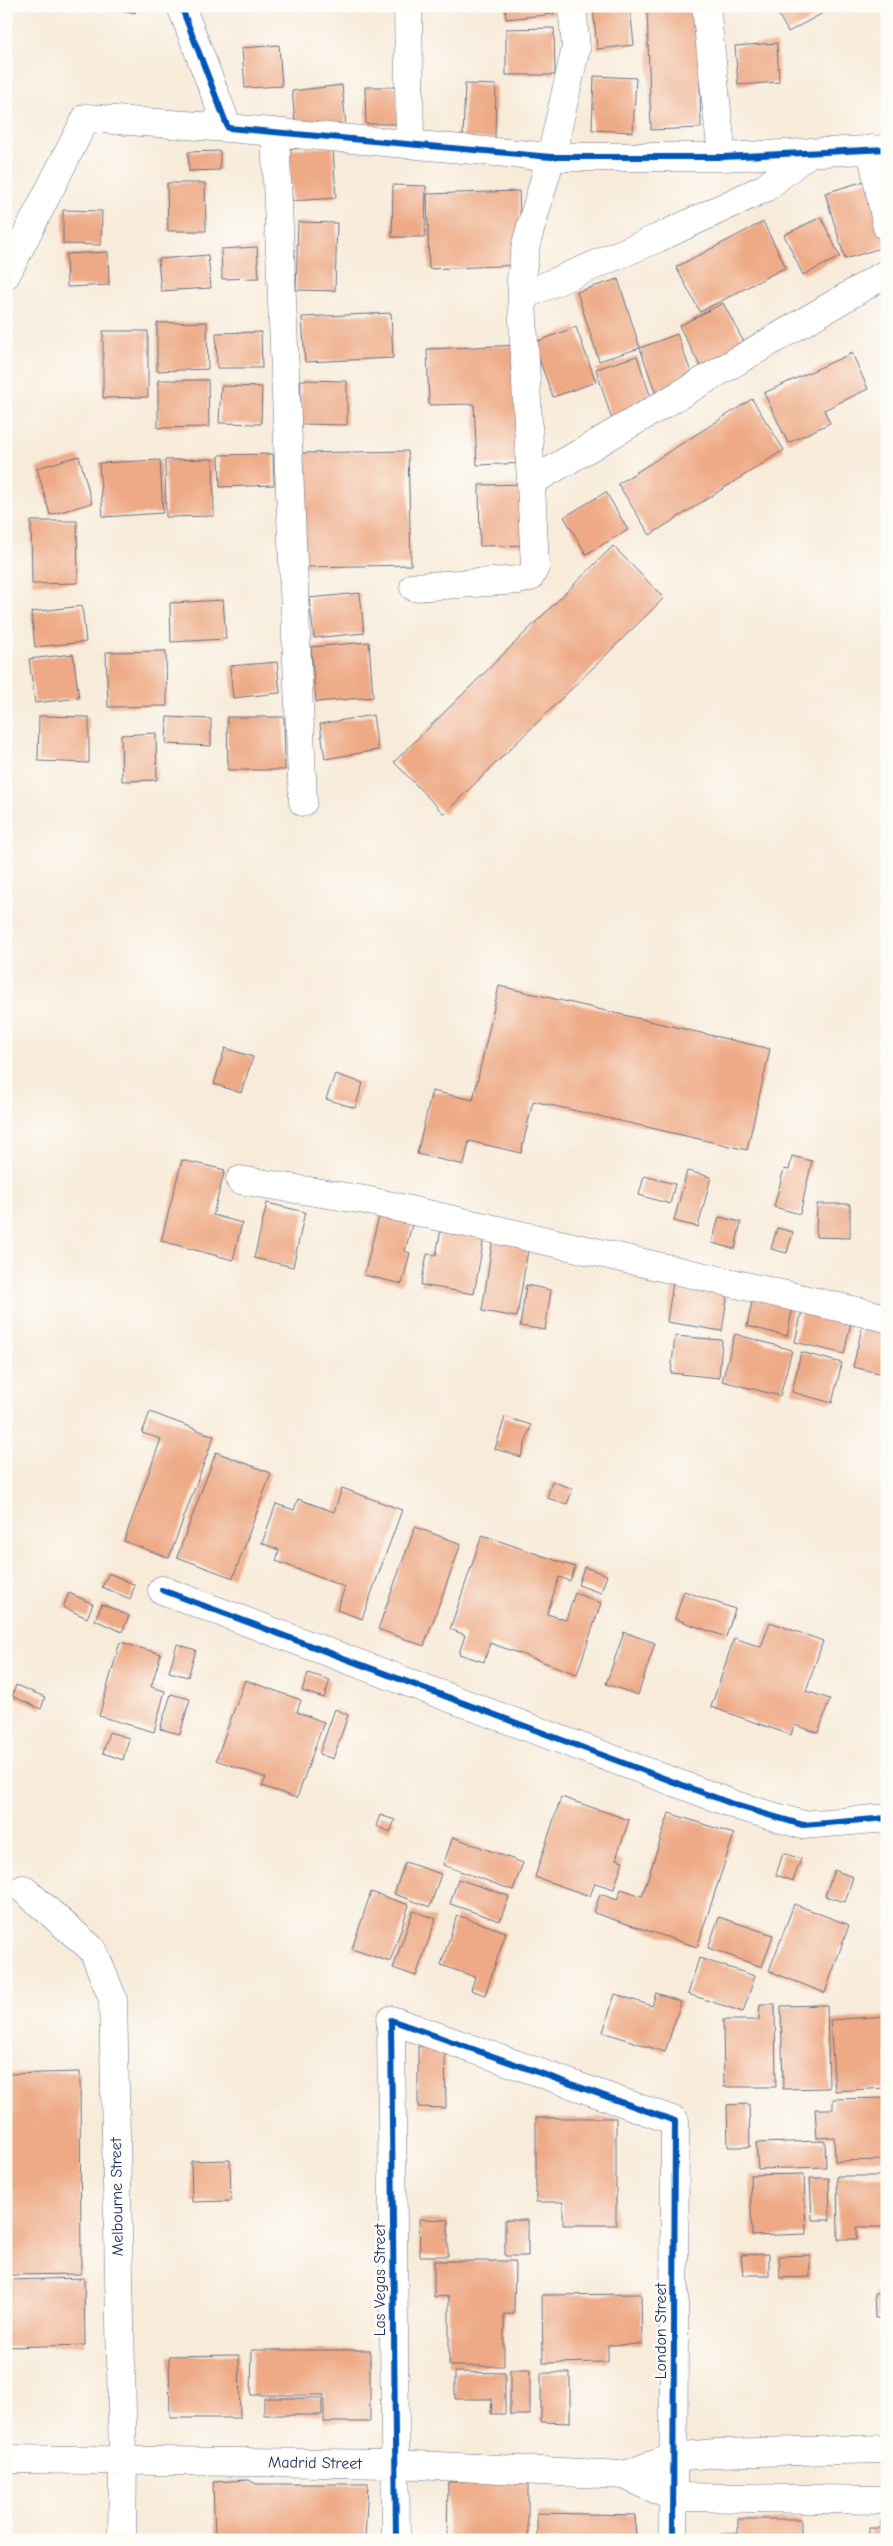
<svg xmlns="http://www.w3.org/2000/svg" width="893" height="2546" font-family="'Comic Neue',sans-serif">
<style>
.building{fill:#eeaa86}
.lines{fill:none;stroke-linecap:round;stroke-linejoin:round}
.street-casing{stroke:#687189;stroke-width:29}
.street{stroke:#fff;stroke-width:28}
.cycleway-casing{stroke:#fdfcf7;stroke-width:9}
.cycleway{stroke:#0057b8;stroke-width:6}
.labels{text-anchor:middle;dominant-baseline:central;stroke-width:5;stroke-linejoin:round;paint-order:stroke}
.street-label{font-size:16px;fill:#1b2f5e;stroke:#fdfcf7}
</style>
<rect width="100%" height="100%" fill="#fdfcf7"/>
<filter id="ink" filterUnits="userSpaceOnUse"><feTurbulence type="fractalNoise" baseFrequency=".02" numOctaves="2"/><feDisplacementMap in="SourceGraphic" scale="10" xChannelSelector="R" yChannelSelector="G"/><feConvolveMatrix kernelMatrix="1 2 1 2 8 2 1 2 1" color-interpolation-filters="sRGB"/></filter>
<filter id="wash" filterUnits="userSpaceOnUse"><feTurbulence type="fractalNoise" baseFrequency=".0096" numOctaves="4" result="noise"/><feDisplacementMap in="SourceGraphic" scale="20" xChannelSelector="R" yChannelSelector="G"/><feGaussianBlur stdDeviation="1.12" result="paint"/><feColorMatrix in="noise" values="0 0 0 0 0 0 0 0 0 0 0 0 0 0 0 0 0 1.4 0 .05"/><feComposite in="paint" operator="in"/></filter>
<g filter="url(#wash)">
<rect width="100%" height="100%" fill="#f8ebd9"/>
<g id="blocks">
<!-- building -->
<path class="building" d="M105,6H137L135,13Z
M505,6H554V14L506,19Z
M606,6H630L634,45L597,49L593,8Z
M774,6H836L788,32Z
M698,9L701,128L651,130L647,10Z
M554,28L555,75H506V29Z
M777,43L779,82L738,85L735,46Z
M279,45L282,86L245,88L242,48Z
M594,76L636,78L633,132L592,130Z
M465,84L496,85L495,139L463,138Z
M342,85L346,126L296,132L292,91Z
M365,87H397L398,124H366Z
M333,147L336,198L292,201L289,149Z
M220,151V170L189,171L188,152Z
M868,180L887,239V246L845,259L825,193Z
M167,183H205L206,231H168Z
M393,185L426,186L425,237H392Z
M519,191L522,265L429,269L427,194Z
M63,210L102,211L101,245L63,244Z
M821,217L840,257L803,275L784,235Z
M298,222L337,223L335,291L296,290Z
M763,222L786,267L700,312L676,267Z
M257,247L259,278L222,279L221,249Z
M108,252L109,285L67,287L66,254Z
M208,255L211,288L161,291L158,259Z
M618,279L640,348L599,361L577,292Z
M723,303L748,350L704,373L679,326Z
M391,313L393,358L305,362L302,317Z
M207,322L208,369L157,371V323Z
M576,327L596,382L553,397L533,343Z
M103,331H148V397L103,398Z
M261,332L262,368H217L216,333Z
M677,334L695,383L657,397L640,348Z
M521,345L527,463L477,465L474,404L429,405L427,349Z
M852,353L868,389L824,410L830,423L788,443L764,393Z
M637,356L654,407L612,420L596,369Z
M158,380H208L209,427L158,428Z
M301,380L347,381V425L300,424Z
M221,386L262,387L261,424L219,423Z
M752,399L784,450L650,535L618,484Z
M408,451L411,565L304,567L301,453Z
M273,454L274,485L220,487L219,455Z
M79,456L92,503L50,515L37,468Z
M213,459L214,516L166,517L165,460Z
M160,460L163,513L103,517L99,463Z
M531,484V545L480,546L479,485Z
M606,492L628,530L586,554L564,517Z
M31,521H77L78,583L32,584Z
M613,546L664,598L444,814L394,762Z
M360,593L364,633L314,638L309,598Z
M223,600L226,639L171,642L170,603Z
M82,606L86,642L35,647L31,612Z
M369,642L373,697L316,702L311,647Z
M166,651L167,706L108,707L106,652Z
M73,654L79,698L35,703L29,659Z
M277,662L280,693L233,698L230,666Z
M373,715L378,750L325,759L320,724Z
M39,716L89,717V763L38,761Z
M167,717L211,719V746L166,744Z
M227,717H284L285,770H228Z
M156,733L157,780L122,781L121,735Z
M499,986L770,1049L747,1150L533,1101L521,1153L469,1141L464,1165L417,1154L432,1091L473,1100Z
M225,1048L253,1057L241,1093L214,1084Z
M335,1074L363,1083L355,1108L326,1099Z
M792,1156L812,1161L800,1214L774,1207L784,1169L789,1170Z
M182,1160L225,1170L213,1215L242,1223L233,1260L161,1241Z
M687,1171L711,1177L698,1227L674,1221Z
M644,1176L675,1184L670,1204L639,1195Z
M267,1203L305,1212L293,1267L254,1258Z
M817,1204H850V1238L816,1237Z
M380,1212L413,1221L405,1251L410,1253L402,1284L364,1275Z
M719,1217L741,1222L735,1249L712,1243Z
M442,1224L485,1232L474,1294L421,1285L427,1254L436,1255Z
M777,1228L793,1232L787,1253L771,1249Z
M493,1238L529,1244L517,1317L482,1311Z
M674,1276L729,1285L722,1331L667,1322Z
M526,1285L551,1290L545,1330L520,1326Z
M754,1292L794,1301L787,1336L747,1326Z
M804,1302L853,1313L844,1354L795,1342Z
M863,1323L887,1329V1375L853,1367Z
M735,1334L792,1350L780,1396L722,1381Z
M675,1336L722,1340L719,1378L671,1373Z
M801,1352L842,1363L832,1403L792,1392Z
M150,1412L214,1436L169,1558L124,1541L161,1439L142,1433Z
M505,1417L531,1425L521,1457L495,1449Z
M216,1452L271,1473L233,1578L177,1557Z
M552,1481L573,1489L567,1504L547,1498Z
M342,1488L402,1510L362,1619L337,1610L345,1587L276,1561L279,1550L262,1543L276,1504L294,1510L298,1499L334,1512Z
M415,1527L461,1544L424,1646L378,1629Z
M482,1535L575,1567L570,1581L559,1577L547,1614L566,1620L575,1593L601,1603L577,1674L490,1643L484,1662L459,1654L465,1635L450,1629Z
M584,1567L607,1575L601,1593L578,1585Z
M109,1573L135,1585L130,1599L102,1587Z
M684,1591L735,1609L726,1637L675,1619Z
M69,1593L93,1604L87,1618L63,1607Z
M102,1604L129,1616L122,1632L95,1620Z
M770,1622L823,1641L806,1691L830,1699L818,1733L794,1725L791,1735L711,1707L734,1638L761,1647Z
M624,1632L655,1643L638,1695L606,1684Z
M120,1642L161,1654L151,1687L165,1691L154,1732L99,1716Z
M177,1644L196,1650L188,1677L169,1672Z
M308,1673L330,1680L324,1698L302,1691Z
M245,1680L301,1700L297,1712L324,1722L297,1798L262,1786L266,1778L216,1760Z
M16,1685L45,1697L41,1709L12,1696Z
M171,1694L190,1699L180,1734L160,1729Z
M335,1709L348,1715L333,1759L319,1754Z
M109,1732L129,1738L123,1760L103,1753Z
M561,1797L629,1820L616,1859L623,1861L614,1889L595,1883L590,1896L535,1877Z
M669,1813L734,1834L697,1947L594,1913L600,1894L617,1900L621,1889L642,1896Z
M380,1815L395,1820L390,1832L376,1826Z
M453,1837L523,1863L513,1890L443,1865Z
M783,1853L801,1859L793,1881L776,1875Z
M405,1862L441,1874L430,1907L394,1894Z
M834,1870L853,1877L845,1902L825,1896Z
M458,1879L509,1896L500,1921L450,1904Z
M371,1892L409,1905L390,1962L352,1949Z
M794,1904L849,1925L825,1993L769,1971Z
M413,1911L436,1919L416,1976L393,1968Z
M457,1915L506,1932L485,1995L471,1990L475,1977L441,1965Z
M719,1917L773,1935L762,1967L708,1948Z
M699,1958L755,1976L743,2012L688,1994Z
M656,1993L681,2002L665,2052L603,2032L615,1994L652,2006Z
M760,2004H775L776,2087H724L723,2020H759Z
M827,2005L829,2088L783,2089L781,2006Z
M887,2016V2088L835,2091L830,2020Z
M418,2046H445L446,2108L418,2107Z
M80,2072L81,2274L9,2275L6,2210V2074Z
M887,2098V2160L835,2161L834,2137L817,2138L815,2109H833V2099Z
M749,2104L750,2147H728L727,2105Z
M536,2118H616V2225H563V2202H536Z
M825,2141L826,2167L758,2169L756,2143Z
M230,2160L231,2201L192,2202L191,2161Z
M804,2174L806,2234L752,2236L750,2175Z
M837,2176H887V2240H884V2227H857V2239H838Z
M810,2178H829L830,2220H812Z
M419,2219L448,2220V2256H420Z
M505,2220H528V2256H505Z
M769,2254V2275H743L741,2255Z
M810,2255V2277L780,2278L779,2256Z
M434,2261H515L514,2314H504V2366H449V2296L434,2297Z
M84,2278L85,2345L6,2347V2280Z
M887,2292V2318H875L874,2293Z
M641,2294L642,2344L608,2345V2362L543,2363L542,2295Z
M252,2350H370V2422H324V2395H251Z
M239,2355L240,2418H170L169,2356Z
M510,2370H530V2415H510Z
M455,2372L505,2373V2414H491L492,2399H455Z
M541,2373H570V2423L541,2422Z
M264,2398H322V2415H264Z
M249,2480L256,2484H368L365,2539L223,2540L215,2538L213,2482Z
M528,2480V2540H447L448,2482Z
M537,2513L635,2515L636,2540H537Z
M738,2519H801V2540H722V2534H738Z
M881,2520H887V2540H869V2528H881Z"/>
</g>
</g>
<g filter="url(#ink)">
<use href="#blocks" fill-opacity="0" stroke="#687189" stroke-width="1"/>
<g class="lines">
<!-- street casing -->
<g class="street-casing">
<path id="street" d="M181,6L228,128L551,157H722L887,149
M408,6L410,144
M706,6L722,157
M275,132L303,802
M871,149L887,227
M6,275L86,118L228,128
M522,296L658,238L765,188L810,152
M531,482L887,273
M414,587L519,580L530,577L535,567L521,279L526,244L551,157L576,48L572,6
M240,1180L365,1200L887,1318
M162,1590L738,1806L803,1825L887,1818
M23,1889L93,1950L113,1999L123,2460L122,2540
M6,2459L395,2464L624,2475L673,2497L887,2500
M624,2475L675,2457L716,2453L887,2449
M396,2540L391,2020L675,2121L673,2540"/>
</g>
<!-- street -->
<use href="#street" class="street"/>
<!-- cycleway casing -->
<g class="cycleway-casing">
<path id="cycleway" d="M181,6L228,128L551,157H722L887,149
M162,1590L738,1806L803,1825L887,1818
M396,2540L391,2020L675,2121L673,2540"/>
</g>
<!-- cycleway -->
<use href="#cycleway" class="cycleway"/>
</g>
</g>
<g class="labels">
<!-- street labels -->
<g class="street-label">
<text transform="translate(117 2197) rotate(-91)">Melbourne Street</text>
<text transform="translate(380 2280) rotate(-90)">Las Vegas Street</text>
<text transform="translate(661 2331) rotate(-90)">London Street</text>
<text transform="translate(315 2463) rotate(1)">Madrid Street</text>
</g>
</g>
<!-- margin -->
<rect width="893" height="2546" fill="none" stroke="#fdfcf7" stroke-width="25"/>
</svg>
